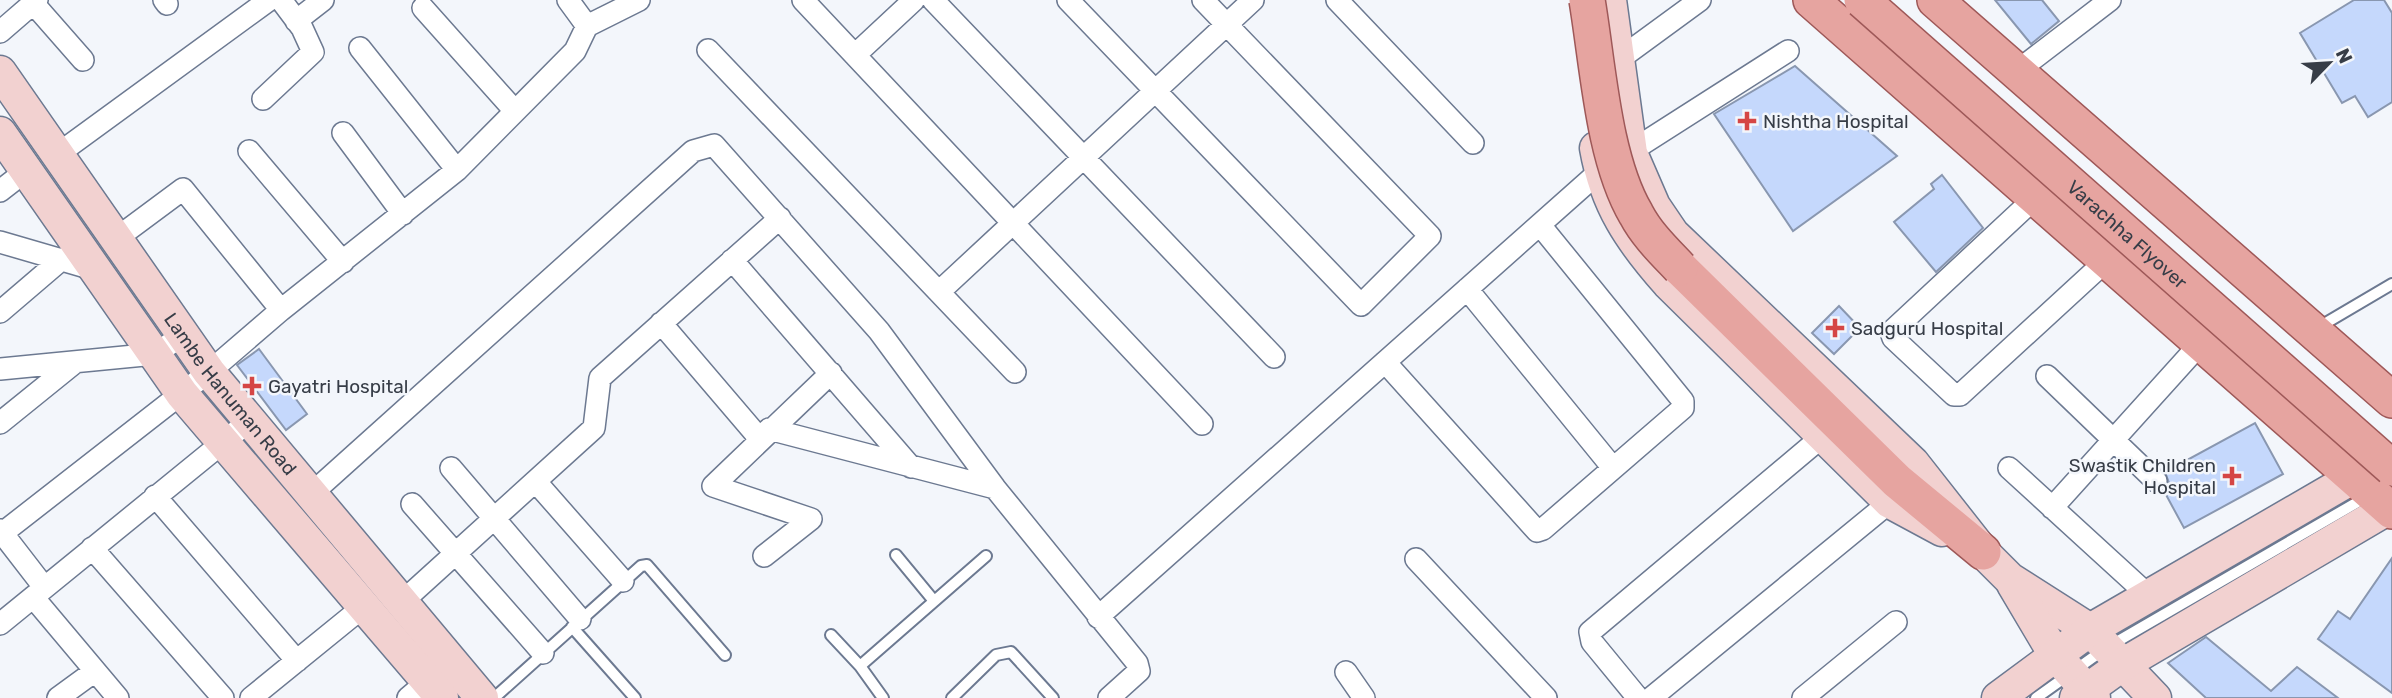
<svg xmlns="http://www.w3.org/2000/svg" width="2392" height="698" font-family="Rubik,sans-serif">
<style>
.building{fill:#c5d8fc;stroke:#8997b0;stroke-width:2}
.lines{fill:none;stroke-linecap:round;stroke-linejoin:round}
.lane-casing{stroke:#6c7991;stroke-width:14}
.street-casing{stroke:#6c7991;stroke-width:24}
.secondary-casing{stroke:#6c7991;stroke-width:35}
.primary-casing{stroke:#9e5858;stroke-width:38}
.lane{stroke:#fff;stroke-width:10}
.street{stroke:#fff;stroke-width:21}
.secondary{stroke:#f2d1d0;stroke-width:32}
.primary{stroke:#e6a4a0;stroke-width:35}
.primary-bridge-casing{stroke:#9e5858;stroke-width:38;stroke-linecap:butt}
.primary-bridge{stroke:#e6a4a0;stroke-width:35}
.poi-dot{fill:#d54645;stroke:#f3f6fb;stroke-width:2.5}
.labels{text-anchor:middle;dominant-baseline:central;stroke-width:5;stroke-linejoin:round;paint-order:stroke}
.poi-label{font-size:19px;fill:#373d47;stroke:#f3f6fb;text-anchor:start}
.street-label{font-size:19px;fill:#373d47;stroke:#f3f6fb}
</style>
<rect width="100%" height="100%" fill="#f3f6fb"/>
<!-- building -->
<path class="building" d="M1995,0H2042L2059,21L2031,44Z
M2354,0H2384L2392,13V102L2368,117L2355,96L2342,103L2300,33Z
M1795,66L1897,156L1793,231L1714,114Z
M1942,175L1983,228L1936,272L1894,222L1934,189L1931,184Z
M1839,306L1860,328L1834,354L1812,333Z
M259,349L307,414L286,430L237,365Z
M2255,423L2283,474L2184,528L2164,491L2169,483L2165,472Z
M2392,558V693L2318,639L2338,611L2350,619Z
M2206,637L2271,691L2297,667L2338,698H2206L2168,663Z"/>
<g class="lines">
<!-- lane casing -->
<g class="lane-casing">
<path id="lane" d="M2319,327L2392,284
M896,555L934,601
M572,627L635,698
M831,635L860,666L883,698
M860,666L986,556
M494,698L641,566L647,565L725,655
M952,698L996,655L1011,652L1053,698
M2036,698L2106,648L2368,496"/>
</g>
<!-- street casing -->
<g class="street-casing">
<path id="street" d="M164,0L167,4
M803,0L1202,424
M933,0L1274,357
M1068,0L1361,305L1430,236L1203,0
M1337,0L1473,143
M33,3L83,60
M423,8L515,111
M296,21L323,0
M587,26L639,0
M0,32L37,0
M360,48L457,170
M708,50L1015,372
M855,55L914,0
M1618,60L1700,0
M2016,72L2110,0
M263,99L313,52L302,28L281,0
M343,133L403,214
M249,151L343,262
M58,154L269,0
M0,191L27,170
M2035,198L1891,332L1893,338L1954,395H1960L2106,261
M117,238L183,189L281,310
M0,242L96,270
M732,260L911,467
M1467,289L1613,468
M940,291L1253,0
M0,312L62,259
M661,323L760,439
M1385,362L1537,531L1543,529L1683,408V401L1540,225
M0,369L155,354L183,335
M2047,376L2156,481
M0,423L73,364
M769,429L995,488
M451,468L580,619
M2009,468L2148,595
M536,482L623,581
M310,495L693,151L714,145L879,331L995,488L1137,663L1139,671L1109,698
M155,496L297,661
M412,504L543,653
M2052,508L2200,344
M0,530L44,587
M0,535L209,372L281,310L457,170L575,51L587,26L568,0
M92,548L223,698
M764,556L811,519L713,486L831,373
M1416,559L1546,698
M33,597L118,698
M402,602L594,428L600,378L780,218
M1098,617L1600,171L1788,51
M0,624L248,422
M1346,672L1364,698
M58,698L95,671
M251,698L363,607
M408,698L428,681
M1638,698L1592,642L1590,632L1823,436
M1651,698L1890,502
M1803,698L1896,622"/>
</g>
<!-- secondary casing -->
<g class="secondary-casing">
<g id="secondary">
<path d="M1610,0L1631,153L1654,206L1673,234L1913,463L1983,552L2010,579L2090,630L2155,698"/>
<path id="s1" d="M0,72L209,372L482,698"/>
<path d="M0,133L182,394L442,698"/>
<path d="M1596,148C1606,205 1630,240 1668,283L1890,502L1942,530"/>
<path d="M2013,584L2055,655L2094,698"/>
<path d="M1998,698L2090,630L2354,477"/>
<path d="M2076,698L2122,665L2389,508"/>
</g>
</g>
<!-- primary casing -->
<g class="primary-casing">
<path id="primary" d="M1811,0L2392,511
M1935,0L2392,400
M1680,268L1897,481L1983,552"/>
</g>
<!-- lane -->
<use href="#lane" class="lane"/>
<!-- street -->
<use href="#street" class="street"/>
<!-- secondary -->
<use href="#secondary" class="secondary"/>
<!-- primary -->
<use href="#primary" class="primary"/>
<!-- primary-bridge casing -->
<g class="primary-bridge-casing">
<g id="primary-bridge">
<path d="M1587,0C1598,65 1603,158 1636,214C1647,235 1664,251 1680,268"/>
<path id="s2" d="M1862,0L2392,468"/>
</g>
</g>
<!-- primary-bridge -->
<use href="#primary-bridge" class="primary-bridge"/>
</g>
<!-- markers -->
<g class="poi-dot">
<path d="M1743.5 110.5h7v7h7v7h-7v7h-7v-7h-7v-7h7z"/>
<path d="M1831.5 317.5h7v7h7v7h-7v7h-7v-7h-7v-7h7z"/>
<path d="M248.5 375.5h7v7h7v7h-7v7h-7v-7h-7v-7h7z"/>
<path d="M2228.5 465.5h7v7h7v7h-7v7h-7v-7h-7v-7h7z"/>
</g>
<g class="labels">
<!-- poi labels -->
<g class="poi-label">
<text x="1763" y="121">Nishtha Hospital</text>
<text x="1851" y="328">Sadguru Hospital</text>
<text x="268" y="386">Gayatri Hospital</text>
<text x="2216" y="465" text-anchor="end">Swastik Children<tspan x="2216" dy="22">Hospital</tspan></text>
</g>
<!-- street labels -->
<g class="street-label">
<text stroke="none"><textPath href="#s2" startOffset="354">Varachha Flyover</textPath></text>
<text stroke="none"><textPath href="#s1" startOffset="396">Lambe Hanuman Road</textPath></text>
</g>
</g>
<!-- north arrow -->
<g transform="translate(2329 63) rotate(65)" stroke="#f3f6fb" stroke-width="5" paint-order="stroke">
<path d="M0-5L12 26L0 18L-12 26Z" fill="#373d47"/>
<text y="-10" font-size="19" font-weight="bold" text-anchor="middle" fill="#373d47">N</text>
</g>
</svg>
